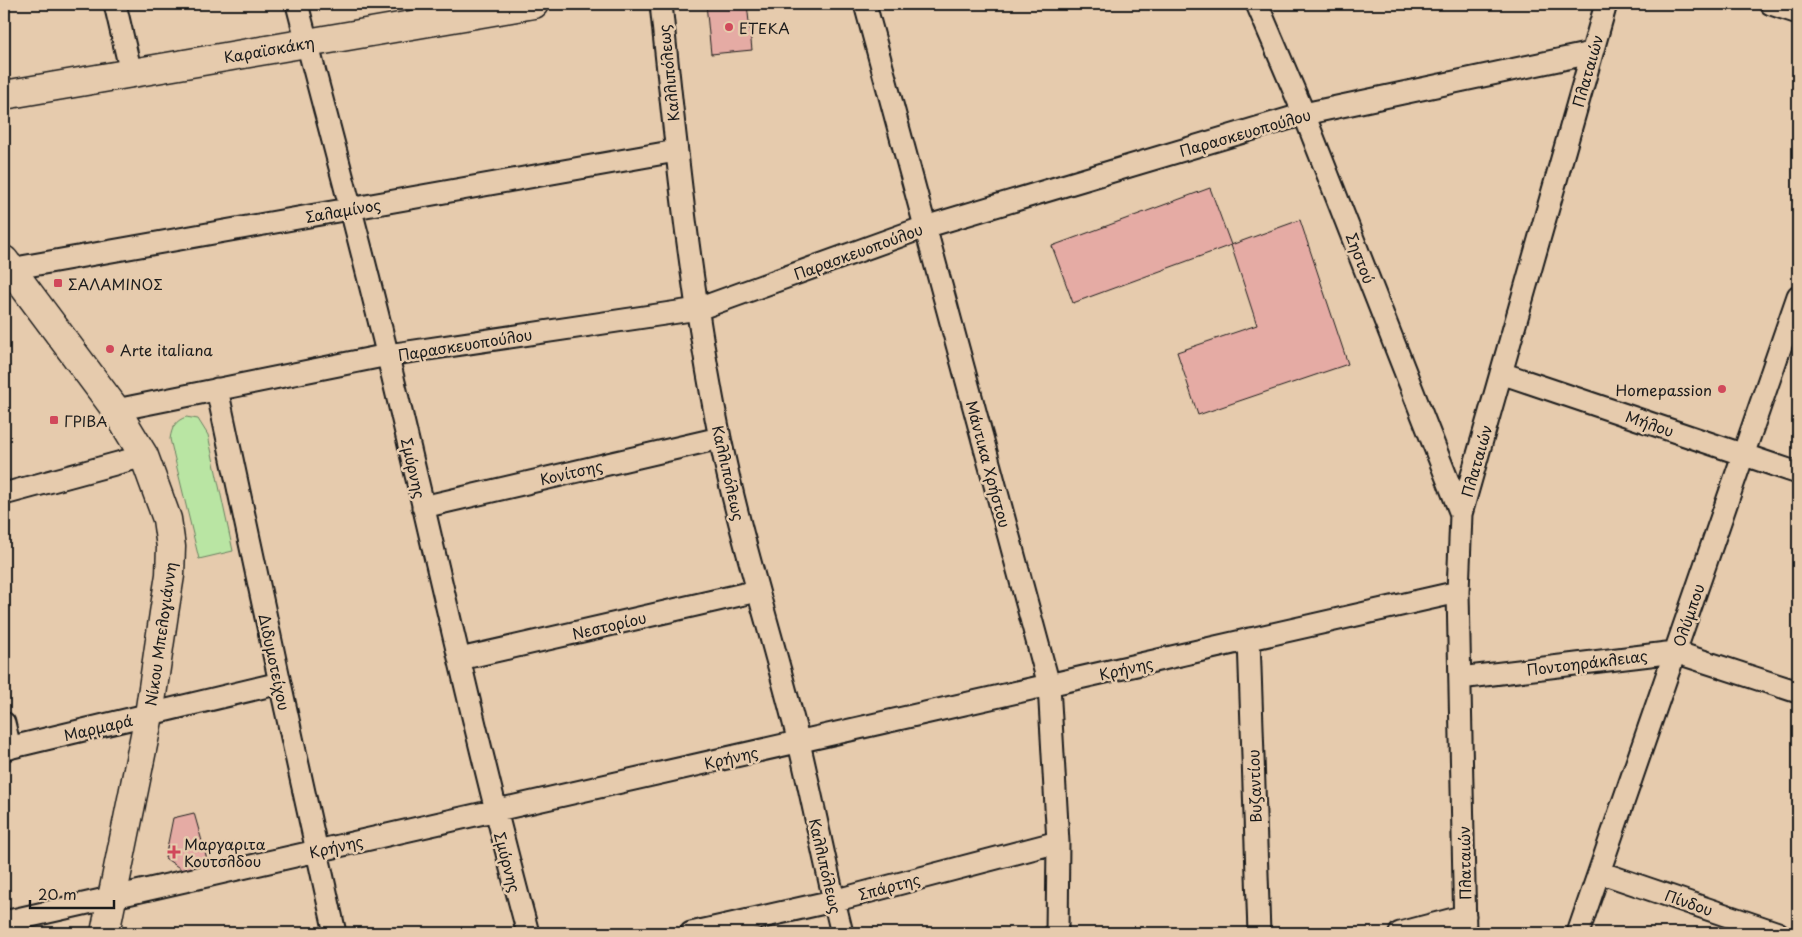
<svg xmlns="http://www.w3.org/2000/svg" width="1802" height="937" font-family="'Playpen Sans',sans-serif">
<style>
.green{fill:#b9e5a3;stroke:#6a8060}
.building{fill:#e5aba4;stroke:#1c1c1c}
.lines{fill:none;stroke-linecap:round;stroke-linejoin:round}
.minor-casing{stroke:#1c1c1c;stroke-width:25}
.tertiary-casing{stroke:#1c1c1c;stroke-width:31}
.secondary-casing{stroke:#1c1c1c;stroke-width:31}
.minor{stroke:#e6cbad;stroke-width:21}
.tertiary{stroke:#e6cbad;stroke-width:28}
.secondary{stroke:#e6cbad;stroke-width:28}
.poi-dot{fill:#d1495b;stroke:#e6cbad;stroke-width:2}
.labels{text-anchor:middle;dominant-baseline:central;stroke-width:5;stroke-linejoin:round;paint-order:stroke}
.poi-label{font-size:15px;fill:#1c1c1c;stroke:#e6cbad;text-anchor:start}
.street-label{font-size:15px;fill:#1c1c1c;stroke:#e6cbad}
</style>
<rect width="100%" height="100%" fill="#e6cbad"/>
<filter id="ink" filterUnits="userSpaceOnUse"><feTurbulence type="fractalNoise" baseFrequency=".02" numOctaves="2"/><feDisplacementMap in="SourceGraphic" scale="10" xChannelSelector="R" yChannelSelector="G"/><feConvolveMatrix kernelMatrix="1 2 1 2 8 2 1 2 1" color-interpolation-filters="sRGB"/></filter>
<g filter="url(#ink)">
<!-- green -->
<path class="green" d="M186,417L198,419L208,435L233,551L199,559L170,439C172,427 175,421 186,417Z"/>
<!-- building -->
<path class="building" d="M706,4H747L752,50L711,54Z
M1210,188L1231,245L1073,303L1052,246Z
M1300,220L1348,364L1198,415L1177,352L1257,325L1231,245Z
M194,813L209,866L188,874L165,858L173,818Z"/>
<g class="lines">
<!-- minor casing -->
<g class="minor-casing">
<path id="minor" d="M115,4L131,73
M297,4C327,120 359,236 387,353C434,547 476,741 528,933
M661,4C676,149 691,295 720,438C741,541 774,641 799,743C814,806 826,870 842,933
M865,4L1049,685L1058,842L1057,933
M1257,4L1304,114L1461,514
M1771,4L1798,13
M10,269L676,151
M1501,373L1798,473
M217,389L280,683L335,933
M116,410L388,355L698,309L925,227L1304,114L1591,53
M4,494L144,456
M423,507L720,438
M1249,639L1259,933
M460,659L757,591
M1460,678L1675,652L1798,692
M4,723L10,748
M4,749L280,683
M1599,872L1778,933
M4,922L1458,592
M691,933L833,901L1058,842
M1400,933L1465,916
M1465,933L1458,592L1461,514L1606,4
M1578,933L1798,296"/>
</g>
<!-- tertiary casing -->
<g class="tertiary-casing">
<path id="tertiary" d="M4,95L534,4"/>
</g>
<!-- secondary casing -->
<g class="secondary-casing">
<path id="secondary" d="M4,260L116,410L144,456L167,519L171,547L170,575L164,613L149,715L105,933"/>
</g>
<!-- minor -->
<use href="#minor" class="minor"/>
<!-- tertiary -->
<use href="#tertiary" class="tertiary"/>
<!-- secondary -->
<use href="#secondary" class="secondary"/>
</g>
</g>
<!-- markers -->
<g class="poi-dot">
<circle cx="729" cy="27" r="5"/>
<rect x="53" y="278" width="10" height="10" rx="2.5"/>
<circle cx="110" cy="349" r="5"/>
<circle cx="1722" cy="389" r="5"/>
<rect x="49" y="415" width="10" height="10" rx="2.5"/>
<path d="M171.5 844.5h5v5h5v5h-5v5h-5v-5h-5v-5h5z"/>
</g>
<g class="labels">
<!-- poi labels -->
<g class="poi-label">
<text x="739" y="27">ΕΤΕΚΑ</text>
<text x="68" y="283">ΣΑΛΑΜΙΝΟΣ</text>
<text x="120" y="349">Arte italiana</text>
<text x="1712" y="389" text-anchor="end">Homepassion</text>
<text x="64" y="420">ΓΡΙΒΑ</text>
<text x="184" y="843">Μαργαριτα<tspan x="184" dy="17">Κουτσλδου</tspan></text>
</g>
<!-- street labels -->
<g class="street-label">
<text transform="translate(269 49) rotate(-10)">Καραϊσκάκη</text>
<text transform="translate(1587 71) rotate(-74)">Πλαταιών</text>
<text transform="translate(668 73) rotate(-96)">Καλλιπόλεως</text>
<text transform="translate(1245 132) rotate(-16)">Παρασκευοπούλου</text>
<text transform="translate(343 210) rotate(-10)">Σαλαμίνος</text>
<text transform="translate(858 251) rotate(-20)">Παρασκευοπούλου</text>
<text transform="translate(1361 258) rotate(69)">Σηστού</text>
<text transform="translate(465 344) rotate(-9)">Παρασκευοπούλου</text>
<text transform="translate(1650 423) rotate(19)">Μήλου</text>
<text transform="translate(1476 461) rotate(-74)">Πλαταιών</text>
<text transform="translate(989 464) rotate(75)">Μάντικα Χρήστου</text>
<text transform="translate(414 468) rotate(77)">Σμύρνης</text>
<text transform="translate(571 472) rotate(-13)">Κονίτσης</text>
<text transform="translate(729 473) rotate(77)">Καλλιπόλεως</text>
<text transform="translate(1688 615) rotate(-71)">Ολύμπου</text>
<text transform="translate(609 625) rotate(-13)">Νεστορίου</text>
<text transform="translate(160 634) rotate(-82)">Νίκου Μπελογιάννη</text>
<text transform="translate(275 662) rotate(78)">Διδυμοτείχου</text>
<text transform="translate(1587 662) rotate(-7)">Ποντοηράκλειας</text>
<text transform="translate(1126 668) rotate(-13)">Κρήνης</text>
<text transform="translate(98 727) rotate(-13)">Μαρμαρά</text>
<text transform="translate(731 757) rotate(-13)">Κρήνης</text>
<text transform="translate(1254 786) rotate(-92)">Βυζαντίου</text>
<text transform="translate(336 846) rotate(-13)">Κρήνης</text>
<text transform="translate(508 862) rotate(75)">Σμύρνης</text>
<text transform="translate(1464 863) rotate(-91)">Πλαταιών</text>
<text transform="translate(826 866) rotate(77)">Καλλιπόλεως</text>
<text transform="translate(889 886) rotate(-15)">Σπάρτης</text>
<text transform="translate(1689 902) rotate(19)">Πίνδου</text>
</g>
</g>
<!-- margin -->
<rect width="1802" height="937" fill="none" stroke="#e6cbad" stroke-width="20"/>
<rect x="10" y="10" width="1782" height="917" fill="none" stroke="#1c1c1c" stroke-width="2" filter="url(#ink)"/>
<!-- scale -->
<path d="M30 900v8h84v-8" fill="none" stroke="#1c1c1c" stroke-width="2.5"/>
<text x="38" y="900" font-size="15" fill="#1c1c1c" stroke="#e6cbad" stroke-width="4" paint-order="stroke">20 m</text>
</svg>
